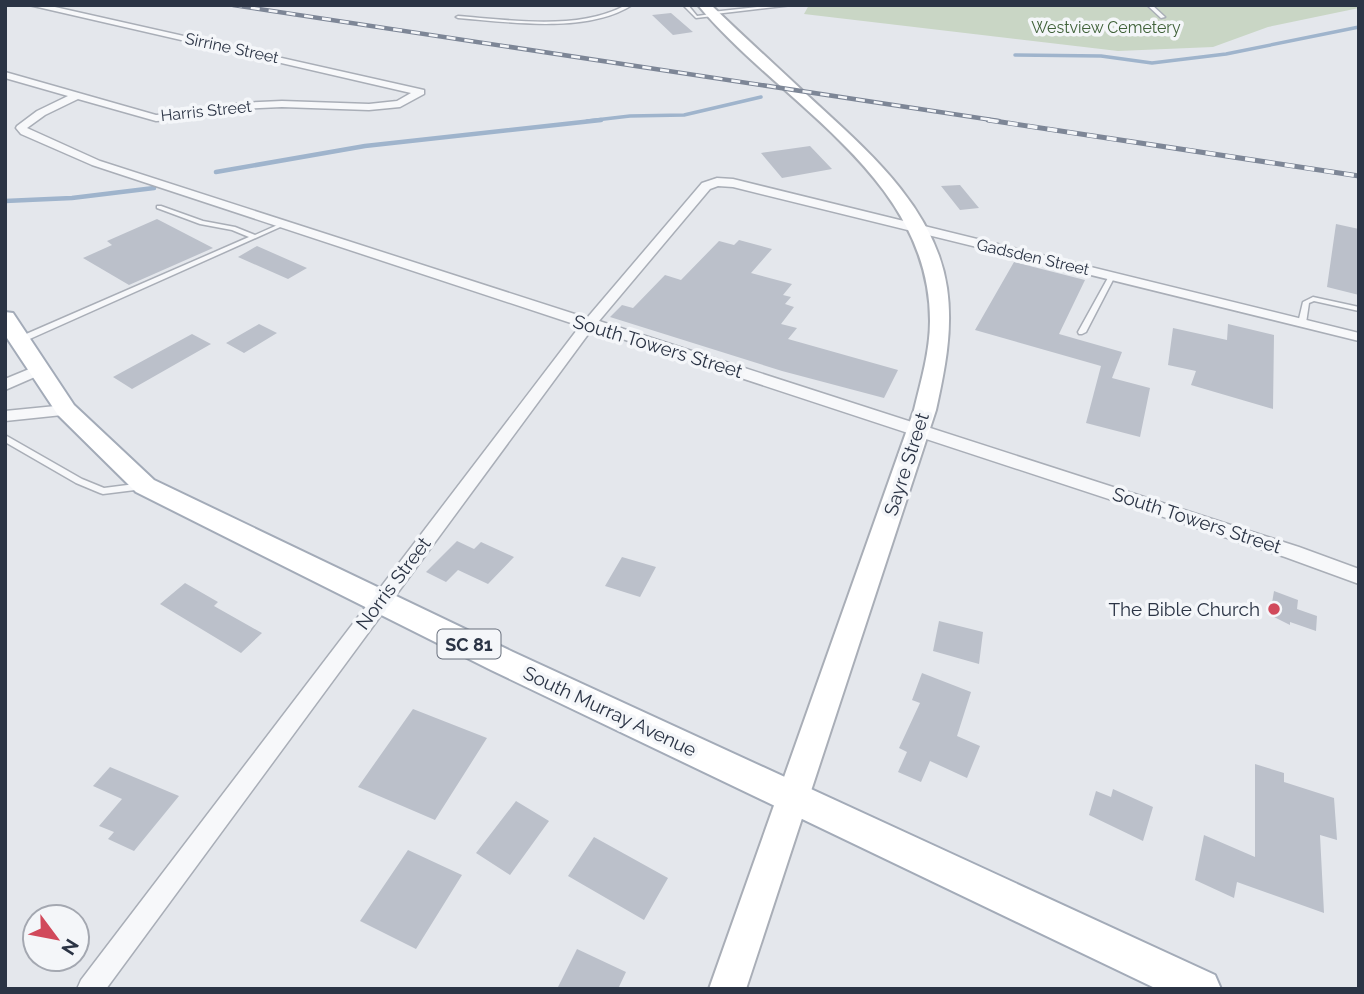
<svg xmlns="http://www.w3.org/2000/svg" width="1364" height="994" font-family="Raleway,sans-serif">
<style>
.green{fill:#c9d6c5}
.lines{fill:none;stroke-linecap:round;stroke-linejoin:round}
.stream-far1{stroke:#9fb4cc;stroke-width:3.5}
.stream{stroke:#9fb4cc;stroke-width:4.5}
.building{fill:#bbc0ca}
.lane-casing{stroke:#a9aeb7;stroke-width:3}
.street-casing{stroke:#a9aeb7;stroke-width:3}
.secondary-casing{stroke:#a9aeb7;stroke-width:4}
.primary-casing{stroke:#a3abb8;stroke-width:4}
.lane{fill:#f7f8fa;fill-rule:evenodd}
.street{fill:#f7f8fa;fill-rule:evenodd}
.secondary{fill:#fff;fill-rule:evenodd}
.primary{fill:#fff;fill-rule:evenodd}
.rail-far1-casing{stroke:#7d8696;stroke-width:4.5}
.rail-casing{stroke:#7d8696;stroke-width:5}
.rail-far1{stroke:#f4f6f9;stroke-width:2.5;stroke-dasharray:9;stroke-linecap:butt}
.rail{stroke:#f4f6f9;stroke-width:3.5;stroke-dasharray:10;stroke-linecap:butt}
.poi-dot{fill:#d1495b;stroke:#f4f6f9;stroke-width:2.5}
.labels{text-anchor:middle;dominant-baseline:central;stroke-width:7;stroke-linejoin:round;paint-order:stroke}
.far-park-label{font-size:16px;fill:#3f6138;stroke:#f4f6f9}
.far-street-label{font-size:16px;fill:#2b3445;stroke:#f4f6f9}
.shield{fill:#f4f6f9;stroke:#676e7b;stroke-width:2}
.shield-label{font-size:18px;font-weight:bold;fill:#2b3445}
.street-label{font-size:19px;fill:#2b3445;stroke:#f4f6f9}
.poi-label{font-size:19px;fill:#2b3445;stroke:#f4f6f9;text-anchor:end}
</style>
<rect width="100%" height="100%" fill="#e4e7ec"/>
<!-- green -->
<path class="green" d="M809,5H1359V8L1268,27L1213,47L1118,51L804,14Z"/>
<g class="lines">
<!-- stream-far1 -->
<path class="stream-far1" d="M1015,55L1101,56L1152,63L1226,54L1359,27
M587,121L630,116L684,115L761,97"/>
<!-- stream -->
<path class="stream" d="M216,172L365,146L601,120
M5,201L72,198L154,188"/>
</g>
<!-- building -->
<path class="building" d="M671,13L693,32L673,35L652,15Z
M810,146L832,169L782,178L761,153Z
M960,185L979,208L960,210L941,186Z
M157,219L213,248L129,285L83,258L112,245L107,241Z
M1336,224L1359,229V295L1327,287Z
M739,240L772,249L751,273L792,284L783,295L791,297L785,304L794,307L781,324L797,328L788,339L898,370L884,398L782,371L610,317L622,305L633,308L665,275L681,280L719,241L734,245Z
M257,246L307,268L288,279L238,257Z
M1014,262L1085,280L1059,334L1122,352L1112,378L1150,388L1140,437L1086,423L1101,366L975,330Z
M259,324L277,333L244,353L226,343Z
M1228,324L1274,335L1273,409L1191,385L1196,371L1168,365L1173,328L1227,340Z
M192,334L211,344L132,389L113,377Z
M457,541L474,549L481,542L514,557L488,584L458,570L446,582L426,572Z
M622,557L656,567L640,597L605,586Z
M185,583L218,602L214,606L262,633L241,653L160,604Z
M1274,591L1298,600L1297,609L1317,616L1316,631L1290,622V625L1270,615Z
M939,621L983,632L979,664L933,651Z
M922,673L971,692L957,736L980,746L967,778L930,761L921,782L898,772L907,752L899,748L920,703L912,700Z
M413,709L487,738L435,820L358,787Z
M1255,764L1284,773V782L1334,798L1337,840L1320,835L1324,913L1237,882L1234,898L1195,880L1204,835L1255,857Z
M110,767L179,796L134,851L108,839L114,832L99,826L122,799L93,786Z
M1113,789L1153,807L1143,841L1089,815L1096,791L1111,797Z
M516,801L549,821L510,875L476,853Z
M594,837L668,878L644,920L568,876Z
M408,850L462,875L416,949L360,921Z
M577,949L626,972L618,989H557Z"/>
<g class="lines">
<!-- lane casing -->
<g class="lane-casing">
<path id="lane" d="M626,5H632C587,34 509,22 458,18L456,17L458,16C510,20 579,31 626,5Z
M683,5H688L697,16L711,14L710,13L712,12L775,5H792L715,14L713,16L696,18Z
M1147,5H1152L1165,17L1161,18Z
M157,206H161L203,221L235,227L255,235L282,223L287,224L23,342H17V338L249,237L232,230L200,224L157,208Z
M1112,274L1115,276L1086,332L1082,334H1079L1078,332L1109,276Z
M1313,297L1359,307V311L1314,301L1309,303L1306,323L1305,325H1299L1298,323L1303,302Z
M5,435L82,479L104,488L143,483L147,486L143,489L103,494L100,493L76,483L5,442Z"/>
</g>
<!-- street casing -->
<g class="street-casing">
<path id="street" d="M29,5H46L424,90V94L400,107L369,110L282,107L241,109L189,119L156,121L78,99L45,115L27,128L100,161L587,318L702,183L717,178L733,179L1359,333V341L733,187L718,186L710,189L599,321L1299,547L1359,569V584L1285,557L592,329L106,989H77L81,980L580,326L92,165L21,134L16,128L17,126L37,111L68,96L5,78V72L156,115L189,113L241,103L282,101L369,104L397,101L411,93Z
M39,365L44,367L47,370L44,373L5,390V379Z
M66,405L72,406L74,410L72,414L5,421V411Z"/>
</g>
<!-- secondary casing -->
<g class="secondary-casing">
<path id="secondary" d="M698,5H711C742,35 774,64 805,93C862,146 935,205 947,288C953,330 945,369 936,410L746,989H709L914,410C921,381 930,351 930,321C930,176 780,104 698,5Z"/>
</g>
<!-- primary casing -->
<g class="primary-casing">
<path id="primary" d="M5,312L13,313L74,405L154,480L513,652L1215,975L1221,989H1157L491,670L136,492L58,415L5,335Z"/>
</g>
<!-- lane -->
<use href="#lane" class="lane"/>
<!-- street -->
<use href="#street" class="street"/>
<!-- secondary -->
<use href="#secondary" class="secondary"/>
<!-- primary -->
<use href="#primary" class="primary"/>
<!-- rail-far1 casing -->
<g class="rail-far1-casing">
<path id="rail-far1" d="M233,5L999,121"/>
</g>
<!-- rail casing -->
<g class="rail-casing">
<path id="rail" d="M988,120L1359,176"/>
</g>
<!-- rail-far1 -->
<use href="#rail-far1" class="rail-far1"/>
<!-- rail -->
<use href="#rail" class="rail"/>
</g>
<!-- markers -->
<circle class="poi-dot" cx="1274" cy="609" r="7"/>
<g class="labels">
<!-- far-park labels -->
<g class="far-park-label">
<text x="1106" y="27">Westview Cemetery</text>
</g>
<!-- far-street labels -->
<g class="far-street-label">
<text transform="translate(232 48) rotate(12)">Sirrine Street</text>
<text transform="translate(206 111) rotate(-6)">Harris Street</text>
<text transform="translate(1033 257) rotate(13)">Gadsden Street</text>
</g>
<!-- shield labels -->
<rect class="shield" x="437.5" y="629.5" width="63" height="29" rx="5"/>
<g class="shield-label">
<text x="469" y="644">SC 81</text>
</g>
<!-- street labels -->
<g class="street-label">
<text transform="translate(658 346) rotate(17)">South Towers Street</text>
<text transform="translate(906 464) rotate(-72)">Sayre Street</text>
<text transform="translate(1197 520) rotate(18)">South Towers Street</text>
<text transform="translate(393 583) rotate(-53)">Norris Street</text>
<text transform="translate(610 711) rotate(25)">South Murray Avenue</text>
</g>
<!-- poi labels -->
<g class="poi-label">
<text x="1260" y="609">The Bible Church</text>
</g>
</g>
<!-- border -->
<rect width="1364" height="994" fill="none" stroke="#2b3445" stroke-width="14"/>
<!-- north arrow -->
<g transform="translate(56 938) rotate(122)"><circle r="33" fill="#f4f6f9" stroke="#a4a8b1" stroke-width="2"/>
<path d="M0-5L12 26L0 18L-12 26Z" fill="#d1495b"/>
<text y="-10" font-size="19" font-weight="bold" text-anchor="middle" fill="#2b3445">N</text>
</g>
</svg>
